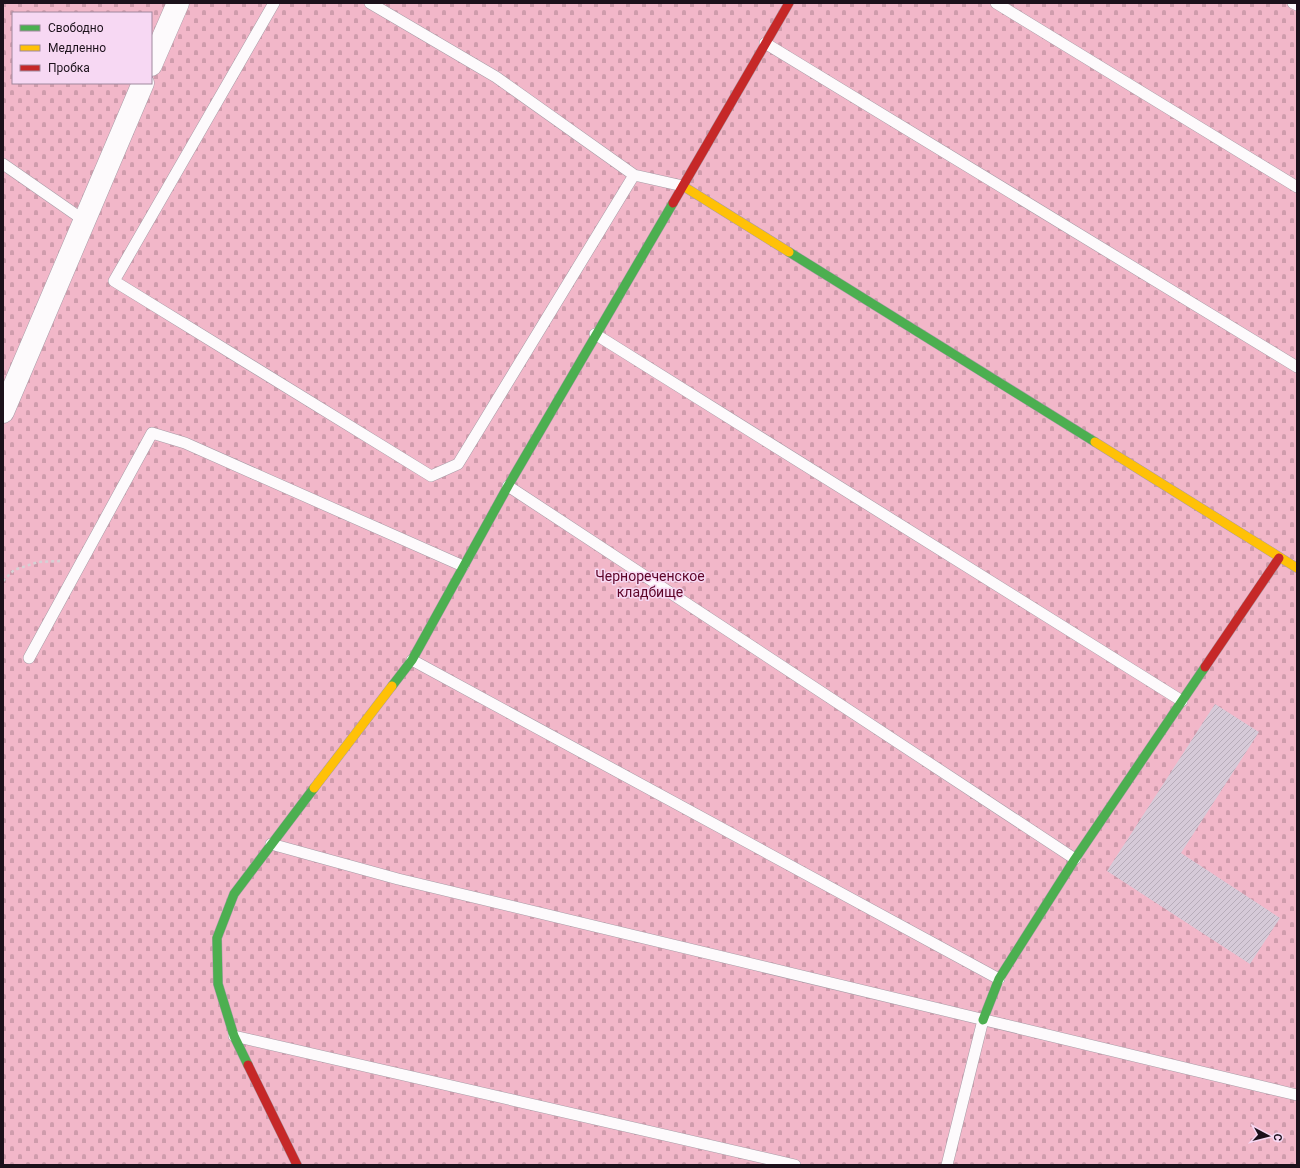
<svg xmlns="http://www.w3.org/2000/svg" width="1300" height="1168" font-family="Roboto,sans-serif">
<style>
.cemetery{fill:url(#cemetery-stones);fill-rule:evenodd}
.building{fill:url(#building-hatch)}
.lines{fill:none;stroke-linecap:round;stroke-linejoin:round}
.lane-casing{stroke:#a89ca7;stroke-width:12}
.street-casing{stroke:#a89ca7;stroke-width:23}
.fast-casing{stroke:#a89ca7;stroke-width:10}
.slow-casing{stroke:#a89ca7;stroke-width:10}
.jam-casing{stroke:#a89ca7;stroke-width:10}
.path{stroke:#d6d1d5;stroke-width:2.5;stroke-dasharray:3 3;stroke-linecap:butt}
.lane{stroke:#fdfafc;stroke-width:11}
.street{stroke:#fdfafc;stroke-width:22}
.fast{stroke:#4caf50;stroke-width:9}
.slow{stroke:#ffc107;stroke-width:9}
.jam{stroke:#c62828;stroke-width:9}
.labels{text-anchor:middle;dominant-baseline:central;stroke-width:3;stroke-linejoin:round;paint-order:stroke}
.park-label{font-size:14px;fill:#5d0427;stroke:#f7d8f3}
</style>
<defs>
<pattern id="cemetery-stones" width="16" height="16" patternUnits="userSpaceOnUse"><rect width="16" height="16" fill="#f2b7c9"/><path d="M2 7V4a2 2 0 0 1 4 0v3zM10 15v-3a2 2 0 0 1 4 0v3z" fill="#cf9cac"/></pattern>
<pattern id="building-hatch" width="6" height="6" patternUnits="userSpaceOnUse"><rect width="6" height="6" fill="#d6cad8"/><path d="M-1 1l2-2M0 6l6-6M5 7l2-2" fill="none" stroke="#b7acb9"/></pattern>
</defs>
<rect width="100%" height="100%" fill="#f0dfee"/>
<!-- cemetery -->
<path class="cemetery" d="M3,3H1297V1165H3ZM13,13H151V83H13Z"/>
<!-- building -->
<path class="building" d="M1215,704L1259,732L1181,853L1280,918L1250,964L1107,871Z"/>
<g class="lines">
<!-- lane casing -->
<g class="lane-casing">
<path id="lane" d="M274,3L114,281L431,476L458,464L634,175
M370,3L496,77L634,175L683,186
M996,3L1297,187
M1293,3L1297,5
M765,43L1297,367
M3,164L85,221
M595,334L1182,701
M508,486L1075,859
M29,658L152,433L185,443L463,566
M412,660L999,979
M271,844L398,879L1297,1095
M234,1036L795,1165
M947,1165L983,1020"/>
</g>
<!-- street casing -->
<g class="street-casing">
<path id="street" d="M151,65L178,3
M3,412L143,83"/>
</g>
<!-- fast casing -->
<g class="fast-casing">
<path id="fast" d="M789,252L1095,442
M392,686L412,660L508,486L673,203
M983,1020L999,979L1075,859L1205,667
M248,1065L234,1036L218,984L217,938L234,894L314,788"/>
</g>
<!-- slow casing -->
<g class="slow-casing">
<path id="slow" d="M683,186L789,252
M1095,442L1297,568
M314,788L392,686"/>
</g>
<!-- jam casing -->
<g class="jam-casing">
<path id="jam" d="M673,203L789,3
M1205,667L1279,558
M248,1065L297,1165"/>
</g>
<!-- path -->
<path class="path" d="M3,581L14,570L38,562L61,561"/>
<!-- lane -->
<use href="#lane" class="lane"/>
<!-- street -->
<use href="#street" class="street"/>
<!-- fast -->
<use href="#fast" class="fast"/>
<!-- slow -->
<use href="#slow" class="slow"/>
<!-- jam -->
<use href="#jam" class="jam"/>
</g>
<g class="labels">
<!-- park labels -->
<g class="park-label">
<text x="650" y="576">Чернореченское<tspan x="650" dy="16">кладбище</tspan></text>
</g>
</g>
<!-- border -->
<rect width="1300" height="1168" fill="none" stroke="#1c111b" stroke-width="8"/>
<!-- legend -->
<rect x="12" y="12" width="140" height="72" fill="#f7d8f3" stroke="#9f889d"/>
<rect x="20" y="25" width="20" height="6" fill="#4caf50" stroke="#9f889d"/>
<text x="48" y="32" font-size="12" fill="#1c111b">Свободно</text>
<rect x="20" y="45" width="20" height="6" fill="#ffc107" stroke="#9f889d"/>
<text x="48" y="52" font-size="12" fill="#1c111b">Медленно</text>
<rect x="20" y="65" width="20" height="6" fill="#c62828" stroke="#9f889d"/>
<text x="48" y="72" font-size="12" fill="#1c111b">Пробка</text>
<!-- north arrow -->
<g transform="translate(1268 1136) rotate(97)" stroke="#f7d8f3" stroke-width="3" paint-order="stroke">
<path d="M0-3L7 15L0 10L-7 15Z" fill="#1c111b"/>
<text y="-6" font-size="11" font-weight="bold" text-anchor="middle" fill="#1c111b">С</text>
</g>
</svg>
